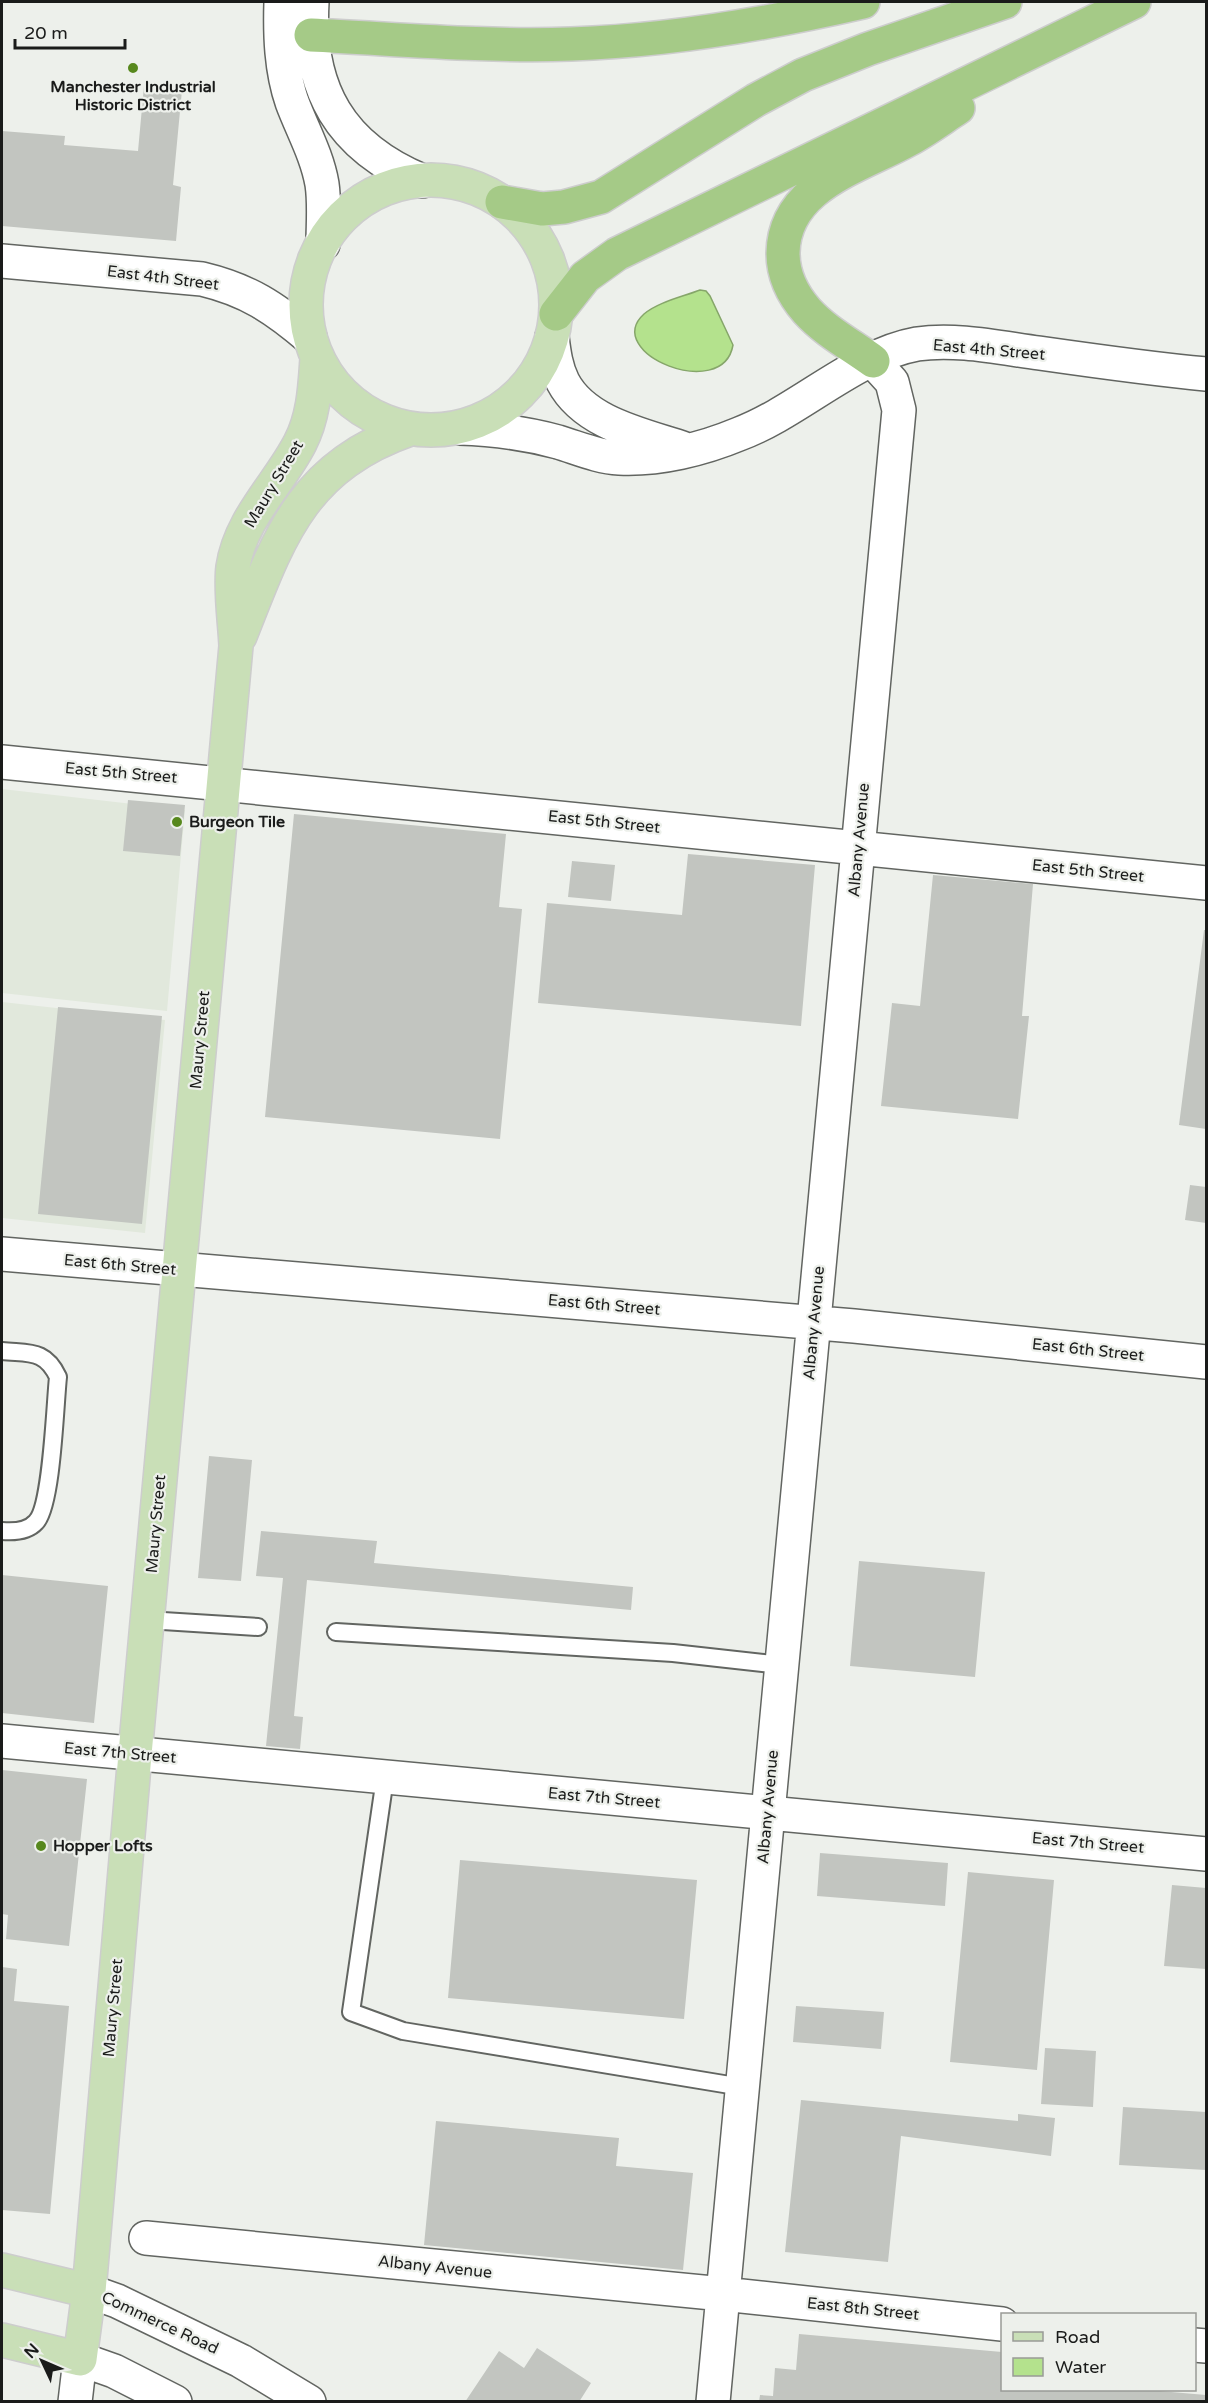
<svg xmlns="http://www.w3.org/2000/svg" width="1208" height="2403" font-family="'Varela Round',sans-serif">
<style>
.built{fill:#e1e8dc}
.water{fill:#b4e28d;stroke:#86a66a;stroke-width:1.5}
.building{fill:#c2c5c0}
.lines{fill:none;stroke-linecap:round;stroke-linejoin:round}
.lane-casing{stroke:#626561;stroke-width:20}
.street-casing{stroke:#626561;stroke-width:36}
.secondary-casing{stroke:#626561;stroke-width:36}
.primary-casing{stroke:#cdcdcd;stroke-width:36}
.highway-casing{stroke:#cdcdcd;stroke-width:36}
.lane{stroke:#fff;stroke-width:16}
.street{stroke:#fff;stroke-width:33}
.secondary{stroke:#fff;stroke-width:33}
.primary{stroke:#c9dfb7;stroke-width:33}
.highway{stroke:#a5ca87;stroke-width:33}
.poi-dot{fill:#57881d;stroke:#edf0eb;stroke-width:2}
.labels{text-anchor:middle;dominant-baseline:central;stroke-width:4.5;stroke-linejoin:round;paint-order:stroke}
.poi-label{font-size:16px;font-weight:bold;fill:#1a1b1a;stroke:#edf0eb;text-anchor:start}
.street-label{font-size:16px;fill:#1a1b1a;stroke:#edf0eb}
</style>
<rect width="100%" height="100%" fill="#edf0eb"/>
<!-- built -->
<path class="built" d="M2,789L185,810L167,1011L2,993Z
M2,1002L165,1020L145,1233L2,1218Z"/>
<!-- water -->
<path class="water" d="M700,290L706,291L710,296L733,345C723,403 601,353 644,314C658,302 682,297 700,290Z"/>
<!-- building -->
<path class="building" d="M144,86L182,90L173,185L181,187L176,241L2,226V131L65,136L64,145L138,151Z
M128,800L185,805L180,856L123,851Z
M294,814L506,834L499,907L522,909L500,1139L265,1117Z
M688,854L815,865L801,1026L538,1003L547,903L682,915Z
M572,861L615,865L611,901L568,897Z
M933,875L1033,884L1022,1016H1029L1018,1119L881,1106L892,1003L920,1006Z
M1204,930H1206V1129L1179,1125Z
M58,1007L162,1016L142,1224L38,1214Z
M1190,1185L1206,1187V1223L1185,1220Z
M209,1456L252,1460L241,1581L198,1578Z
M261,1531L377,1541L374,1563L633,1587L631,1610L307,1580L294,1716L303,1717L300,1749L266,1746L283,1578L256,1576Z
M859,1561L985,1572L975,1677L850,1666Z
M2,1575L108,1586L94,1723L2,1713Z
M2,1770L87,1779L69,1946L6,1939L8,1915L2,1914Z
M820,1853L948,1863L945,1906L817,1896Z
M460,1860L697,1880L684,2019L448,1998Z
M968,1872L1054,1880L1037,2070L950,2062Z
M1172,1885L1206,1888V1969L1164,1966Z
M2,1967L17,1969L14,2001L69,2006L50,2214L2,2210Z
M796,2006L884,2012L881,2049L793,2042Z
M1045,2048L1096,2051L1093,2107L1041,2104Z
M801,2100L1018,2121V2114L1055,2118L1051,2156L901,2136L888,2262L785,2252Z
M1123,2107L1206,2112V2170L1119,2165Z
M436,2121L619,2138L616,2166L693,2173L683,2270L424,2245Z
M799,2334L1002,2352V2390H1148L1206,2395V2402H759L760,2395L773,2396L775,2368L796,2370Z
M537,2348L591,2383L579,2402H465L499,2351L524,2368Z"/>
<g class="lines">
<!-- lane casing -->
<g class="lane-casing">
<path id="lane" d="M2,1351C29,1354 45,1349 58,1377C55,1404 52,1506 36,1522C27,1532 13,1532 2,1531
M147,1620L258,1627
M336,1632L673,1653L781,1665
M385,1778L351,2012L403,2031L742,2087"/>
</g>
<!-- street casing -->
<g class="street-casing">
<path id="street" d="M281,2C280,35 281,70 292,102C302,129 317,155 322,184C325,204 323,224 323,244
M312,2C307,89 340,147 422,181
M2,261L202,279C248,290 275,308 310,338
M2,762L1206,883
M2,1254L854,1326L1206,1362
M2,1741L1206,1854
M146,2238L723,2294L1002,2324
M1194,2345L1206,2346
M713,2402L899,410L892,382L873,361"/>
</g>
<!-- secondary casing -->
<g class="secondary-casing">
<path id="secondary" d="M552,337C554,353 556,368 563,382C585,424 644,435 685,449
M459,428C492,429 525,433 558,442C578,448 598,457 619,458C659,460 703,449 739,434C798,412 855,355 917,344C956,338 1001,348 1039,353C1095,361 1151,369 1206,374
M89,2291L117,2301L241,2361L309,2402
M75,2402L80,2359L114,2371L175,2402"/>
</g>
<!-- primary casing -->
<g class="primary-casing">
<path id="primary" d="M306 305a125 125 0 1 1 250 0a125 125 0 1 1-250 0Z
M240,636C279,537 301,467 410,429
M2,2270L89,2291
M2,2340L80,2359L89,2291L135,1754L236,646C235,622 230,591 233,567C240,519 279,484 300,443C314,416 315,387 317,358"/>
</g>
<!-- highway casing -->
<g class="highway-casing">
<path id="highway" d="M311,35C397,39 485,47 571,44C670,41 767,24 863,2
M502,202L542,209L564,207L601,197L756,100L803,75L868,49L1005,2
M556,314L585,277L617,254L1134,2
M873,361C851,345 825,331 807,311C793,295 783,275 783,253C784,186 859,167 908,140C925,131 941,119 958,108"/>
</g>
<!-- lane -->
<use href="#lane" class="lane"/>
<!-- street -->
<use href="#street" class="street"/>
<!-- secondary -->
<use href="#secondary" class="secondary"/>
<!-- primary -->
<use href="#primary" class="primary"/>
<!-- highway -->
<use href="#highway" class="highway"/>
</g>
<!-- markers -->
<g class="poi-dot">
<circle cx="133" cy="68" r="6"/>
<circle cx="177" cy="822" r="6"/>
<circle cx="41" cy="1846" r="6"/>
</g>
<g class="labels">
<!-- poi labels -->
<g class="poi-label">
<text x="133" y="87" text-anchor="middle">Manchester Industrial<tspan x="133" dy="18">Historic District</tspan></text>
<text x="189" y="822">Burgeon Tile</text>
<text x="53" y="1846">Hopper Lofts</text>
</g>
<!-- street labels -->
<g class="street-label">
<text transform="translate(163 278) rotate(7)">East 4th Street</text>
<text transform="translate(989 350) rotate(5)">East 4th Street</text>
<text transform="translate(274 484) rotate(-59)">Maury Street</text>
<text transform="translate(121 773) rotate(5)">East 5th Street</text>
<text transform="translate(604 822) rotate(6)">East 5th Street</text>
<text transform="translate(859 840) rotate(-85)">Albany Avenue</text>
<text transform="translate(1088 871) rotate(6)">East 5th Street</text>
<text transform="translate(200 1040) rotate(-85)">Maury Street</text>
<text transform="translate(120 1265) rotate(5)">East 6th Street</text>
<text transform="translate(604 1305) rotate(5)">East 6th Street</text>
<text transform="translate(814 1323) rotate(-85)">Albany Avenue</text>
<text transform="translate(1088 1350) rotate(6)">East 6th Street</text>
<text transform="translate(156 1524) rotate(-85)">Maury Street</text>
<text transform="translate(120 1753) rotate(5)">East 7th Street</text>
<text transform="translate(604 1798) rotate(5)">East 7th Street</text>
<text transform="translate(768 1807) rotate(-85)">Albany Avenue</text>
<text transform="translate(1088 1843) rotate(5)">East 7th Street</text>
<text transform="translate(113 2008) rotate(-85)">Maury Street</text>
<text transform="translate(435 2267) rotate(6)">Albany Avenue</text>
<text transform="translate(863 2309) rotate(6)">East 8th Street</text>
<text transform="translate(160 2323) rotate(25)">Commerce Road</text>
</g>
</g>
<!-- border -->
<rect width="1208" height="2403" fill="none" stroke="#1a1b1a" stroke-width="6"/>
<!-- legend -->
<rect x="1001" y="2313" width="195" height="78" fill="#edf0eb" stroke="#999b97" stroke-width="1.5"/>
<rect x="1013" y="2332" width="30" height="9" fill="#c9dfb7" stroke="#999b97" stroke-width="1.5"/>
<text x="1055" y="2343" font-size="18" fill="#1a1b1a">Road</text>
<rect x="1013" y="2358" width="30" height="18" fill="#b4e28d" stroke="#999b97" stroke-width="1.5"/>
<text x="1055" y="2373" font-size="18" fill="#1a1b1a">Water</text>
<!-- north arrow -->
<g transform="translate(42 2361) rotate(314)" stroke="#edf0eb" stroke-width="4.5" paint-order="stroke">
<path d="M0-4.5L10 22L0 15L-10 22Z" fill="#1a1b1a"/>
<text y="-9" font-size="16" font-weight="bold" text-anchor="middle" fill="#1a1b1a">N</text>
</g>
<!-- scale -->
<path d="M15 39v9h110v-9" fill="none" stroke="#1a1b1a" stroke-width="3"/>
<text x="24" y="39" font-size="18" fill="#1a1b1a" stroke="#edf0eb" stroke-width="4.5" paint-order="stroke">20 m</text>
</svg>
